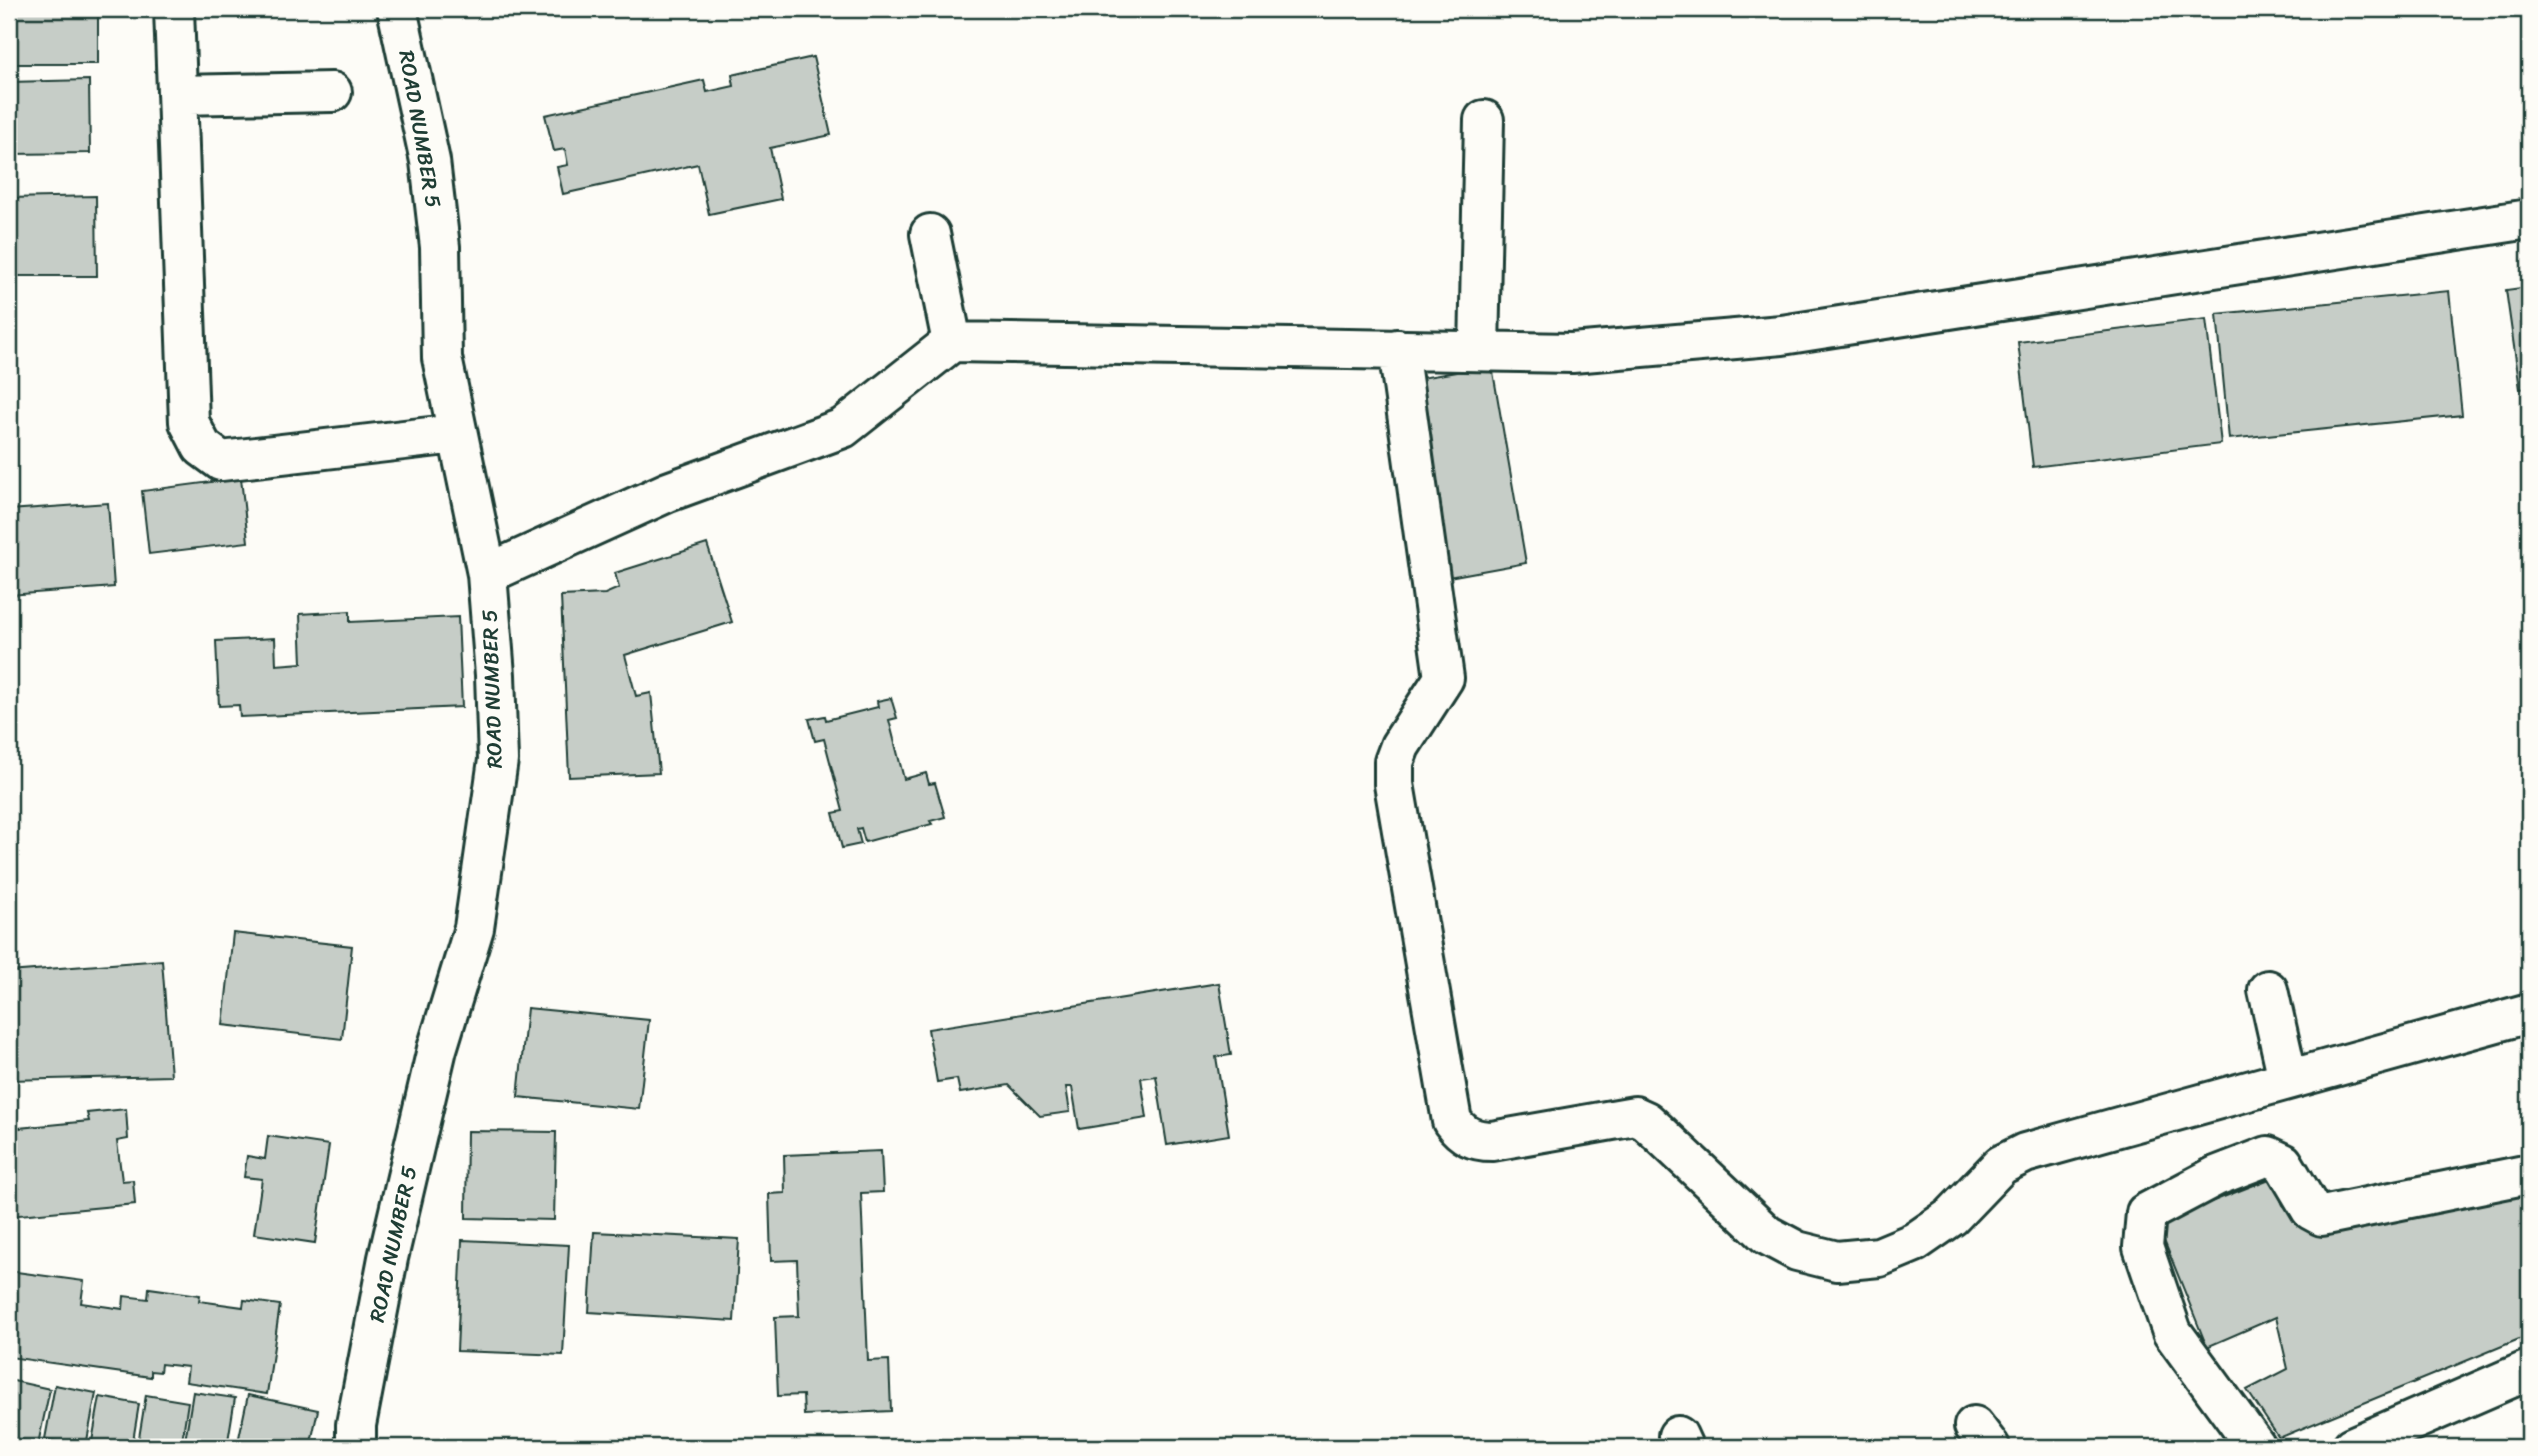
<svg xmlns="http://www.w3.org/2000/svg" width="2538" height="1456" font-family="Sriracha,sans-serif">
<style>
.building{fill:#c6cdc7;stroke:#1f3d34;stroke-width:2}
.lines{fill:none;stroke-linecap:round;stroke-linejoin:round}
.minor-casing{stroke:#1f3d34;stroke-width:44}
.minor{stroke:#fdfcf7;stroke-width:38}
.labels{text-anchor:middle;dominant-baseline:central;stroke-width:6;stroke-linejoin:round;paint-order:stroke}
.street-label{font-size:21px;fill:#1f3d34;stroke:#fdfcf7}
</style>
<rect width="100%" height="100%" fill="#fdfcf7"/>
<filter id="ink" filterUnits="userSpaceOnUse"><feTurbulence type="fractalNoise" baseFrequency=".0143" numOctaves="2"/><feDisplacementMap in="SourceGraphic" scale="14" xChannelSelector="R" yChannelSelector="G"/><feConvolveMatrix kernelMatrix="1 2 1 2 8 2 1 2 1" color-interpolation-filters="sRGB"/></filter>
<g filter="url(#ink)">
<!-- building -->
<path class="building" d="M9,9H98V64H9Z
M813,57L831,135L770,148L781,199L709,214L698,164L563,194L557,167L568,165L565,149L554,151L545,115L704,80L707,92L734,86L732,75Z
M89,80L90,153L10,154L9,82Z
M96,196L97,276H9V198Z
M2529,287V388L2520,389L2506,290Z
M2449,291L2462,415L2229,439L2217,314Z
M2206,319L2221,444L2033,467L2018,342Z
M1492,366L1526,563L1443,578L1409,380Z
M241,478L248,542L149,554L142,491Z
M108,503L114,587L9,595V510Z
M707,544L732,622L625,655L636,696L651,693L659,773L569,777L561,596L605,594L619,588L615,573Z
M350,611V622L458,617L462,707L240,717L239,705L219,706L216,641L275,638L276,665L302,663L300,614Z
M891,698L897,718L889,720L904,779L926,773L929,784L935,783L945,817L930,821L932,824L865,842L861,828L857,829L861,844L842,848L833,813L843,811L824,739L815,741L809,719L825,716L826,720L878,707L877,701Z
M233,933L352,946L342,1039L223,1025Z
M162,960L171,1076L9,1080V972Z
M1219,983L1231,1055L1216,1057L1229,1135L1167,1145L1156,1076L1141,1078L1147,1118L1079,1129L1072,1087H1066L1070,1112L1040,1116L1009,1085L960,1093L957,1079L937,1082L928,1029Z
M527,1008L649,1020L639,1109L518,1097Z
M126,1109L128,1139L117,1141L122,1181L133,1180L135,1204L9,1216V1129L89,1121L87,1113Z
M467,1131L556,1132L554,1220L466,1218Z
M268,1136L329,1145L315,1243L254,1234L262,1179L244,1177L247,1156L265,1159Z
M881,1151L883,1192L861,1193L868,1361L889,1360L891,1411L804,1415L803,1395L778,1396L775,1317L799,1316L797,1260L771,1261L769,1194L785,1193L784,1155Z
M2272,1178L2283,1205L2308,1231L2529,1183V1335L2279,1438L2247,1390L2288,1369L2276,1317L2207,1347L2157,1223Z
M594,1232L739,1239L734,1321L589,1312Z
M462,1240L569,1245L563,1355L457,1351Z
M9,1271L84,1281L81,1303L123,1309L124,1296L148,1299L149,1288L200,1295L199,1301L243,1307L244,1300L280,1305L267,1394L186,1382L188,1367L161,1364L160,1372L151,1371V1377L9,1357Z
M9,1380L50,1389L38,1444L9,1437Z
M55,1385L96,1393L86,1446L45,1439Z
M193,1392L235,1398L227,1447H184Z
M146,1395L188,1402L181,1447L138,1444Z
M248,1395L318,1410L310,1447H237Z
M100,1397L139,1404L132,1447H91Z"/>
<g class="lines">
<!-- minor casing -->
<g class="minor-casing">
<path id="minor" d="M174,9L189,422L202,447L221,461L456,434
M177,95L332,92
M930,234L952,342
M1398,349L1444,678L1400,746L1394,762V784L1452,1121C1463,1136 1474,1141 1492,1141L1635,1116L1646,1121L1658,1132L1767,1235L1797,1251L1837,1261L1879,1257L1915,1242L1951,1217L2001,1165L2025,1153L2529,1013
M1479,351L1484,120
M487,574L668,492L843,428L952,342L1572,353L1782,335L2529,219
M2268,990L2288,1079
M1974,1426L1990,1447
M1678,1436L1683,1447
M356,1447V1425L388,1258L437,1049L474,928L498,760L495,675L487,574L442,358L440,247L430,161L397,9
M2256,1447L2172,1332L2143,1247L2146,1213L2216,1176L2268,1156L2283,1163L2311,1210L2322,1216L2529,1174
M2352,1447L2529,1370"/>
</g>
<!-- minor -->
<use href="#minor" class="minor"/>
</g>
</g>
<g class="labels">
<!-- street labels -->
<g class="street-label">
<text transform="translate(420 129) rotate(80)">ROAD NUMBER 5</text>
<text transform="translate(492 689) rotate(-92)">ROAD NUMBER 5</text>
<text transform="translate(393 1244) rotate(-78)">ROAD NUMBER 5</text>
</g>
</g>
<!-- margin -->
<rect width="2538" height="1456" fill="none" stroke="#fdfcf7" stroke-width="35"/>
<rect x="18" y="18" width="2503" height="1421" fill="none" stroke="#1f3d34" stroke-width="2.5" filter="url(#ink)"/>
</svg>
